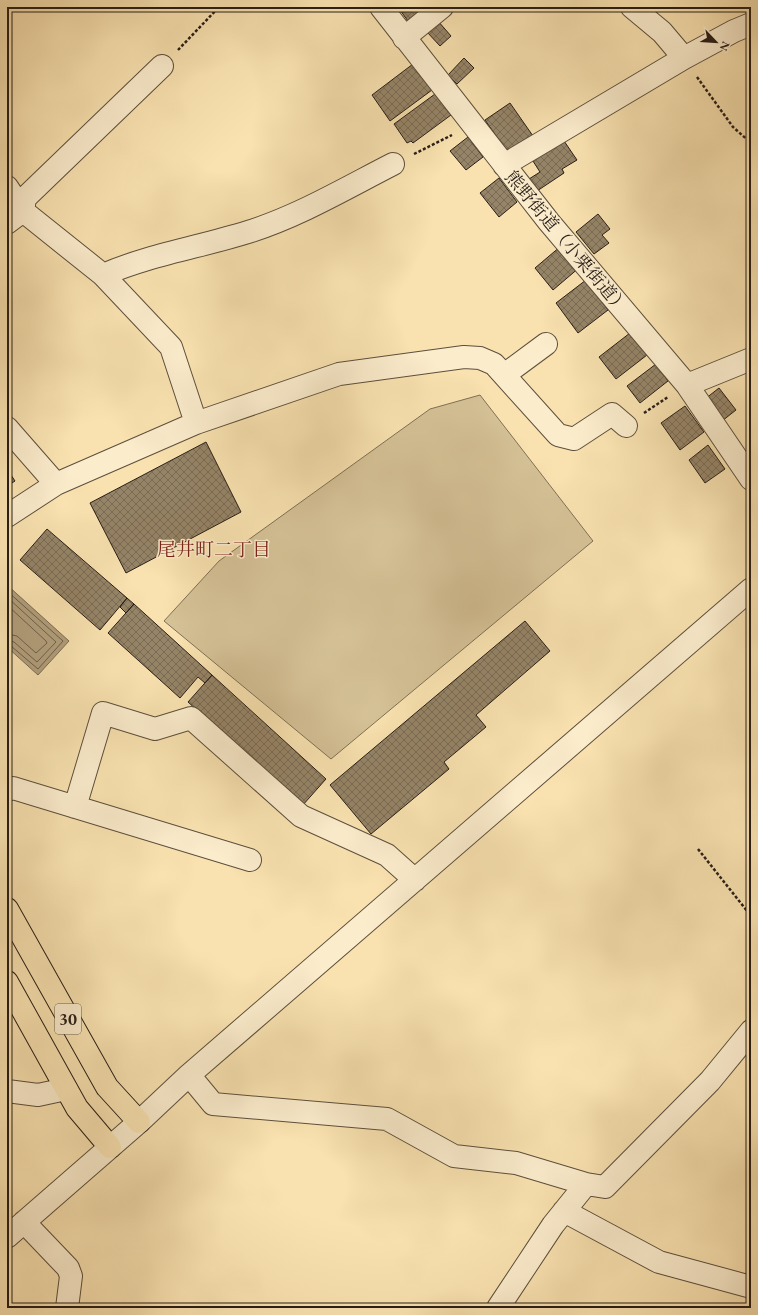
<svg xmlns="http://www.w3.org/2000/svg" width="758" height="1315" font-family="'EB Garamond','Noto Serif JP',serif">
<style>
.grass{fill:#d5c196;stroke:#7e7056}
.water{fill:#b29f7c;stroke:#7b6b54}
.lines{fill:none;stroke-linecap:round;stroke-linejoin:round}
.shore{stroke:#6d5e4a;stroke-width:1}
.building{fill:url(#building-cross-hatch);stroke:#281e17}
.minor-casing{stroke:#5c4f3d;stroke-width:24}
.major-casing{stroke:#281e17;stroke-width:24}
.path{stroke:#281e17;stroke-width:2.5;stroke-dasharray:3 2;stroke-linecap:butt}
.minor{stroke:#fbeccc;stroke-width:22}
.major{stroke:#f9e2b0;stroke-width:22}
.labels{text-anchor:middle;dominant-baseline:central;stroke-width:3;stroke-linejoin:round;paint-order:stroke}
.shield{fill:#fbeccc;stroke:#675c4d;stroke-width:1}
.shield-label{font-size:17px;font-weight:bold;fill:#281e17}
.street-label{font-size:18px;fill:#281e17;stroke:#fbeccc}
.neighbourhood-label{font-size:19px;fill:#7a1f14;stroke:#fbeccc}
</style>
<defs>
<pattern id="building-cross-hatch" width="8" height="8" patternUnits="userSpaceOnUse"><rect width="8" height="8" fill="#958467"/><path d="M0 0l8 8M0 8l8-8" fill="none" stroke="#7a6b54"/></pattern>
</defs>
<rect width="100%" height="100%" fill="#f9e2b0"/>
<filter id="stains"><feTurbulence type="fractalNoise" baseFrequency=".005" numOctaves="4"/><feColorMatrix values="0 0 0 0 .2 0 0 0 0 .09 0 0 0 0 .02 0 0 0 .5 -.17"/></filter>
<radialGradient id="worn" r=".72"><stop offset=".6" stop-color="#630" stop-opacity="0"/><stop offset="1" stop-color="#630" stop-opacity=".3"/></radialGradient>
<!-- grass -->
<path class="grass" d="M480,395L593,541L331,759L164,621L219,561L430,409Z"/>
<!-- water -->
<path class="water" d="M7,585L69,641L38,675L7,647Z"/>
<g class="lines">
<!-- shore -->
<path class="shore" d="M7,591L63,641L38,669L11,646L7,645
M7,597L56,642L37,662L14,642L7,640
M7,605L46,641L47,643L36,653L17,636L7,634"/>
</g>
<!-- building -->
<path class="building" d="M398,7H433L410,24Z
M438,21L451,36L440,46L427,32Z
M464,58L474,68L457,84L448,75Z
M413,64L432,90L390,121L372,95Z
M435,94L451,115L413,143L411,141L407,143L394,124Z
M510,103L533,136L508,153L485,120Z
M468,137L483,157L466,170L450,151Z
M562,138L577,160L562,169L564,173L537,191L529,179L540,172L531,158Z
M499,178L517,202L499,217L480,193Z
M598,214L610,229L602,235L609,243L594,254L576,232Z
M561,246L580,267L553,290L535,268Z
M586,280L608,310L578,333L556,303Z
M630,333L647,355L616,379L599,357Z
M656,364L668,381L640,403L627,386Z
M719,388L736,410L722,421L705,399Z
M685,406L704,432L680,450L661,423Z
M206,442L241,512L126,573L90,503Z
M708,445L725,469L705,483L689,460Z
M7,469L15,481L7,486Z
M47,529L127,598L100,630L20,560Z
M127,598L134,604L126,613L120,607Z
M134,604L212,675L205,683L198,677L180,698L108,633Z
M525,621L550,651L476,715L486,727L444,762L449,769L371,834L330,785Z
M212,675L326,779L302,806L188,702Z"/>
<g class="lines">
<!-- minor casing -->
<g class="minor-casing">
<path id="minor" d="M381,7L549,222L687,385L751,479
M632,7L662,32L684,58
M404,38L442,7
M504,165L684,58L734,31L751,24
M7,187L23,211L103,275L171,347L196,423
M7,223L23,211L25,198L162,66
M103,275C149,255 200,247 248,232C299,216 346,188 393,164
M504,375L546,344
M687,385L751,359
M7,428L56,484
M7,516L56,484L196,423L339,374L464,357L480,358L494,364L558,435L574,439L612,414L626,426
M7,790L13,788L250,860
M75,807L103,713L155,729L191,718L301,816L387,855L415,880
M189,1075L213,1104L387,1119L454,1156L516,1163L586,1184L605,1187L710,1081L751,1031
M7,1091L38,1095L66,1089
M564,1211L659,1262L751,1287
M24,1222L68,1268L71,1276L67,1308
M7,1237L139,1122L189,1075L751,589
M498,1308L553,1225L586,1184"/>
</g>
<!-- major casing -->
<g class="major-casing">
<path id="major" d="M7,909L107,1087L139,1122
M7,982L77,1108L110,1147"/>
</g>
<!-- path -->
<path class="path" d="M178,50L219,7
M697,77L733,127L751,143
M414,154L452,135
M644,413L668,397
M698,849L751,916"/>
<!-- minor -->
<use href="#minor" class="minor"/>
<!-- major -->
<use href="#major" class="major"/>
</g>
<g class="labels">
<!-- shield labels -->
<rect class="shield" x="55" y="1004" width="26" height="30" rx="3"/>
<g class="shield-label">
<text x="68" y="1019">30</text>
</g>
<!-- street labels -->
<g class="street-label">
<text transform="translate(567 242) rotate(50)">熊野街道（小栗街道）</text>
</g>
<!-- neighbourhood labels -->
<g class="neighbourhood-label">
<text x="214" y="549">尾井町二丁目</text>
</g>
</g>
<!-- margin -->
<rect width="758" height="1315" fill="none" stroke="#f9e2b0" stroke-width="24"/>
<rect x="8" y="8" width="742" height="1299" fill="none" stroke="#281e17" stroke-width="2"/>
<rect x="12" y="12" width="734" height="1291" fill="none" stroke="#281e17"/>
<!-- north arrow -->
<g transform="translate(716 42) rotate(115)" stroke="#fbeccc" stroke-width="3" paint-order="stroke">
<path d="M0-3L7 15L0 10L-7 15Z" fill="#281e17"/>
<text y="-6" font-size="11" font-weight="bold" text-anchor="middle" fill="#281e17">N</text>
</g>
<rect width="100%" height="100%" filter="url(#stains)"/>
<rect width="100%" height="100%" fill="url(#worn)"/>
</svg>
